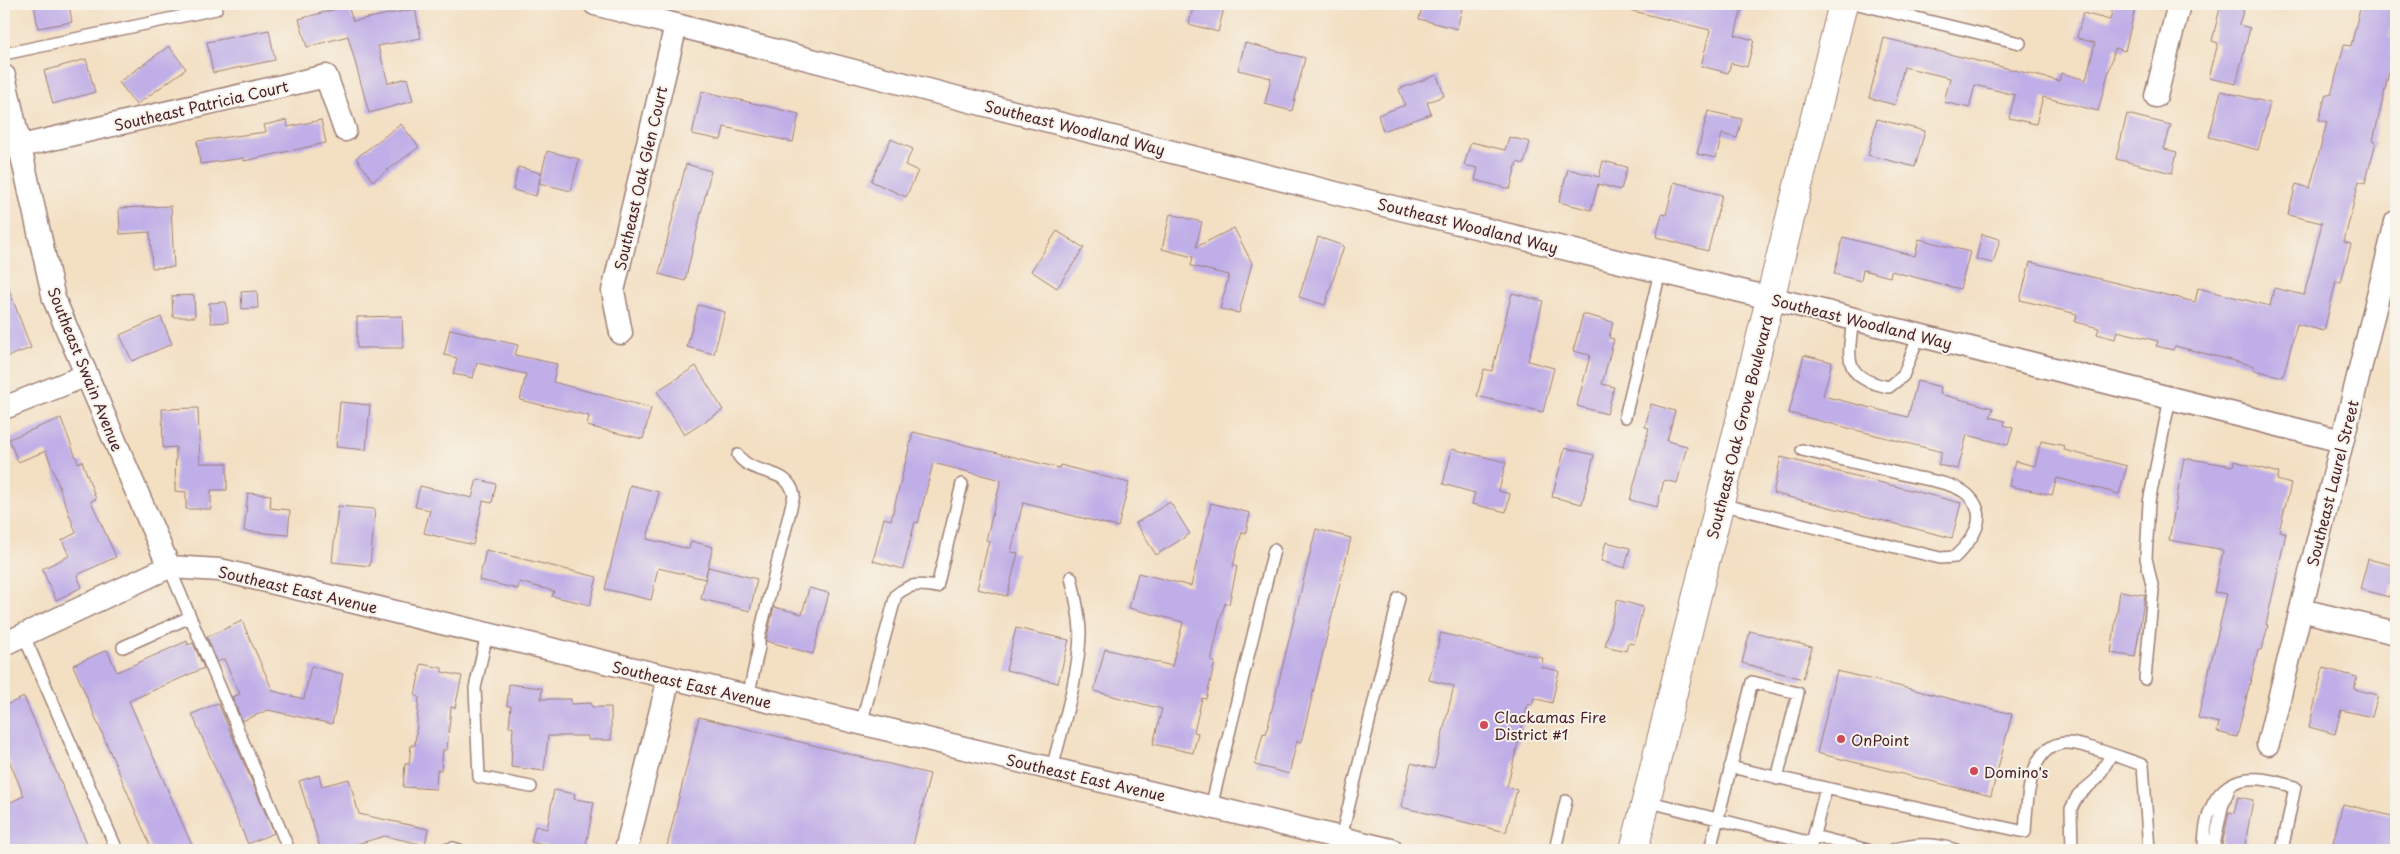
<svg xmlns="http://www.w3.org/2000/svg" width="2400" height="854" font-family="'Playpen Sans',sans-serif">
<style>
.building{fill:#bfaee7}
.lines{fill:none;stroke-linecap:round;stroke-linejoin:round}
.service-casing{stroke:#9e7f76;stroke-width:14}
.minor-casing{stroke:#9e7f76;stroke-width:25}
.tertiary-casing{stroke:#9e7f76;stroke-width:30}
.service{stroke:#fff;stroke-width:11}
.minor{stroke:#fff;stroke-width:22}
.tertiary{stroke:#fff;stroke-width:28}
.poi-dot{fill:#d1495b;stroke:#f7f3e8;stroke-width:2}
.labels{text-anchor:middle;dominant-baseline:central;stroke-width:4;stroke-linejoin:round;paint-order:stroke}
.street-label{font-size:15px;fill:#4a1f2b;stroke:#f7f3e8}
.poi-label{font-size:15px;fill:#4a1f2b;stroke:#f7f3e8;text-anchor:start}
</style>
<rect width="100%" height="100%" fill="#f7f3e8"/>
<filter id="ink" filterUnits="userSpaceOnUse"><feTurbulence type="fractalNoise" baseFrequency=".02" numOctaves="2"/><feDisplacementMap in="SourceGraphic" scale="10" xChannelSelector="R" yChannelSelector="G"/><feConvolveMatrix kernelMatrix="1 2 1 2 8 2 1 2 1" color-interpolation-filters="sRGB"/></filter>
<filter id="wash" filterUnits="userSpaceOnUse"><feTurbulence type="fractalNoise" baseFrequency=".0096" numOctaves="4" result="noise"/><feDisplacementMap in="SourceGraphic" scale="20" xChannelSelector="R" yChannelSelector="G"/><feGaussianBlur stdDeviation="1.12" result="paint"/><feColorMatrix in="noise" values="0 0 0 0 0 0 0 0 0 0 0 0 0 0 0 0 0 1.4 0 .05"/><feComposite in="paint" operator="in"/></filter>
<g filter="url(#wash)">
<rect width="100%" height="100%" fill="#f3dfc2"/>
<g id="blocks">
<!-- building -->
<path class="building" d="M34,4H69L72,22L38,28Z
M1194,4H1225L1218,32L1189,24Z
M1423,4H1463L1457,29L1419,19Z
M1629,4H1743L1735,35L1754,40L1747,67L1731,63L1728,73L1701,66L1710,30L1629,10Z
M2114,4H2136L2125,51L2115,48L2098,111L2043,97L2036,124L2009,118L2015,95L1975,85L1969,108L1944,102L1950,78L1904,67L1895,105L1869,98L1884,38L2059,81L2061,73L2086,80L2095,43L2077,38L2083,13L2110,20Z
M2221,4H2245L2239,25L2250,28L2236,84L2209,78L2218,43L2212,41Z
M2361,4H2386L2396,6L2389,37L2396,39V42L2373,141L2376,142L2365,183L2359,181L2344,242L2351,244L2341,282L2336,281L2324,331L2297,324L2283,377L2254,370V366L2175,346L2173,350L2156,346L2158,341L2117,331L2115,339L2097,334L2099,328L2075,322L2077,314L2020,300L2030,262L2195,302L2198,288L2270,306L2274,288L2304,295L2322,223L2288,215L2296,184L2310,188L2327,122L2319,120L2326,94L2331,95L2344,45L2351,46Z
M348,6L353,21L415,9L421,38L378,46L388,83L407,78L413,101L369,113L348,36L307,47L299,19Z
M269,30L275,60L213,73L207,42Z
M1245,43L1305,58L1292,111L1265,104L1271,78L1238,70Z
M169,46L186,69L136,105L119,82Z
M86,59L95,92L53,104L44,71Z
M1437,75L1444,96L1427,102L1431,114L1383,131L1378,115L1405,105L1399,89Z
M702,91L799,114L793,142L724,127L721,140L692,134Z
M2221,91L2270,103L2258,150L2209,137Z
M1708,111L1742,119L1737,138L1722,134L1716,158L1697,154Z
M2127,114L2171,125L2164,149L2177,152L2172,173L2116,159Z
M1877,119L1925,131L1915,167L1868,155Z
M287,120L288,127L321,120L326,143L244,161V158L200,164L197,141L266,132L264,125Z
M401,124L419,147L373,181L356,158Z
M1509,137L1530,142L1524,164L1517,162L1510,189L1475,180L1478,168L1464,165L1471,142L1505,150Z
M891,139L913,149L905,165L918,171L906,197L871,181Z
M547,151L579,159L571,191L539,183Z
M1603,161L1627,167L1621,190L1598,184L1591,210L1559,202L1568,169L1599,177Z
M686,164L711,171L685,281L659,274Z
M518,167L541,173L536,196L513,190Z
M1674,182L1722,195L1708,251L1656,237L1662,214L1666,215Z
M171,206L174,267L152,268L150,232L120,234L119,208Z
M1170,214L1202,222L1196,247L1234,228L1252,263L1239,313L1220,309L1229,275L1191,266L1193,257L1162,249Z
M1057,231L1084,248L1057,288L1031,271Z
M1982,234L2000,239L1993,263L1976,259Z
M1318,237L1344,246L1325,305L1299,297Z
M1843,237L1915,256L1919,239L1970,252L1960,289L1891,271L1890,277L1863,270L1861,281L1834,274Z
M5,279L31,348L4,358V280Z
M257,291L258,308L242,309L241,292Z
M1512,293L1543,301L1528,361L1554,368L1543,412L1477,396L1484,369L1492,371Z
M194,295L195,317H173L172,296Z
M226,302L228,322L211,323L209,303Z
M698,305L725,312L714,354L687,347Z
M1583,314L1613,322L1609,338L1614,339L1602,384L1614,387L1607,414L1577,406L1590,355L1573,351Z
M402,316L403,348H357V317Z
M161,317L172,344L132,361L120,335Z
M450,329L518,345L515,355L557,364L553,382L651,408L643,439L587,426L589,416L520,400L526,374L477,363L473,378L453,374L457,358L444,355Z
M1804,355L1832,362L1823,396L1908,417L1917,381L1941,387L1940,394L1993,408L1990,417L2005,421L2004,425L2013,428L2008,445L1967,435L1958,469L1938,465L1942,452L1789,413Z
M696,366L723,410L684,435L657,391Z
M340,402L370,405L366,450L336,447Z
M1651,404L1675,411L1667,441L1687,446L1677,483L1664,480L1657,507L1630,500L1649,428L1645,427Z
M198,408L200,463H227V490H211V509H186V492L175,491L176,447L163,448L162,409Z
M61,418L78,463L82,461L96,499L91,501L116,557L77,575L82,587L56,600L42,569L69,556L62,540L76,533L46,451L18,462L9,439Z
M913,432L1059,468L1060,465L1129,483L1118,527L1023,503L1011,552L1018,553L1007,596L977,589L989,541L986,540L1001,480L933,463L918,523L915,522L903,569L873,561L884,518L891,520Z
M2041,441L2065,446L2064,450L2127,466L2119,494L2057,478L2052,495L2009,486L2015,461L2035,466Z
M1565,448L1594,455L1582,504L1552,497Z
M1452,449L1506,462L1499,491L1510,494L1506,512L1472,504L1475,493L1443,484Z
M1781,457L1961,503L1952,538L1773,493Z
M2184,458L2233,466L2234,461L2279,473L2277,480L2291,484L2279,531L2286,533L2266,625H2268L2262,650H2258L2237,737L2217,732L2219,723L2198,718L2227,594L2214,592L2223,552L2219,549L2169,540Z
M477,479L496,484L492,503L483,501L473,545L424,533L430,510L415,507L420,486L472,498Z
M630,485L659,492L647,539L689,549L691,541L713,547L705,579L658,568L651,600L605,589Z
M248,493L271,495L270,508L290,510L288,535L244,531Z
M1170,502L1190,534L1156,555L1136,523Z
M1211,503L1250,513L1246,533L1242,532L1233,566L1237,567L1229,604L1225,603L1220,620L1211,661L1215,662L1206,699L1202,698L1194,732L1198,733L1193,753L1153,744L1162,709L1094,691L1105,649L1172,666L1183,622L1129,608L1138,573L1191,586Z
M338,506L375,509L370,566L332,562Z
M1316,529L1351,538L1301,742L1297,741L1289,774L1255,765L1263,733L1266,734Z
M1606,542L1630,548L1625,568L1601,561Z
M486,550L597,577L590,605L552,596L554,591L519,582L518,589L479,580Z
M2368,559L2396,566V583H2393L2389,597L2360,589Z
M708,567L757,579L750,611L701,599Z
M809,588L829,593L813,654L766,641L774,607L802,614Z
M2120,591L2145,595L2135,657L2111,653Z
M1617,600L1643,607L1634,644L1628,643L1626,651L1605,646Z
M242,621L273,691L304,699L311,666L343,674L332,724L268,710L242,721L232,697L240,694L224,659L217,662L207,637Z
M1016,628L1069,640L1058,683L1006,670Z
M1750,631L1812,647L1803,679L1742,663Z
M1441,633L1543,658L1541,667L1559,671L1552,703L1534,698L1532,705L1528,704L1507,787L1517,790L1506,832L1401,807L1411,763L1434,769L1454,686L1429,680Z
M187,641L188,645L193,643L204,668L129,701L194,850H152L73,665L107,650L117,672Z
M421,664L442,668V672L462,676L455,708L451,707L447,750H443L441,770H437L436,789L403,787L405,764H409L411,745H415L419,697L415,696Z
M2323,668L2357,677L2354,689L2378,695L2372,717L2341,710L2335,734L2309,727Z
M1837,671L2012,714L1991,796L1817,753Z
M509,684L542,688L541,699H571V704L591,703L592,707H611V740H588V736H548L544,771L511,767L513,727H509L511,706H507Z
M24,697L90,850H4V805L24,796L4,748V706Z
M218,703L274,833L248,844L192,714Z
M699,717L930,774L912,850H666Z
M319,775L322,786L349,779L359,814L428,829L425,845L385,836L336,850H321L299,781Z
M554,790L575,794L574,799L594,802L585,850H564L531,842L535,826L547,829Z
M2238,797L2253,800L2244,850H2221L2229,812L2234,813Z
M2343,804L2396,817L2389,850H2331Z"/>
</g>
</g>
<g filter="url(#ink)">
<use href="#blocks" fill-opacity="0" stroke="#9e7f76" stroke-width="1"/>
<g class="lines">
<!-- service casing -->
<g class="service-casing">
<path id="service" d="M1858,4L2020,43
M4,54L216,9
M1853,319C1848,359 1842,378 1889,387L1903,376L1919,335
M1625,417L1660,272
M738,455C752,477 788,466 794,495L759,637V647L748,697
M1720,504L1940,558L1955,557C1972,540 1991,517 1968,495C1955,483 1927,480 1910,476C1874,467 1838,459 1802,450
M169,567L289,850
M487,634L475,688L479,777L531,787
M24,636L117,850
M123,647L190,617
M2145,679L2153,590L2146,558L2149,502L2170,398
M861,724L896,595C910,583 919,584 937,587L962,484
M1730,767L2025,832C2027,805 2027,744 2066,743C2081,742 2127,760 2143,765L2149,850
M1052,769C1062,728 1079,676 1080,634C1080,614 1075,596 1071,577
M1646,801L1812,843
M1211,807L1274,550
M1814,836L1868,850
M1341,838L1399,598
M444,850L453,848L460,850
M1555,850L1566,801
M1710,850L1752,682L1798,693L1777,779
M1810,850L1826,788
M1893,850C1914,843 1935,843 1956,850
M2072,850L2071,809L2078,795L2097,779L2111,755
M2204,850C2204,813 2216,775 2261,779C2272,780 2284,784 2295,787L2282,850
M2213,850L2222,807L2230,786"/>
</g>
<!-- minor casing -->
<g class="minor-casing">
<path id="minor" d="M595,4L974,102L1347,196L1770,298L2342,441
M4,76L54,299L169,567
M2156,96L2179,4
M21,146L326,76L345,130
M621,333L613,291L676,25
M4,408L87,375
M2301,610L2396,633
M4,644L169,567L220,570L1391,850
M2268,744L2396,222
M626,850L669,678"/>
</g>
<!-- tertiary casing -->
<g class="tertiary-casing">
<path id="tertiary" d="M1634,850L1843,4"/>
</g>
<!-- service -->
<use href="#service" class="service"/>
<!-- minor -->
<use href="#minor" class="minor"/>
<!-- tertiary -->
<use href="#tertiary" class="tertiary"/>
</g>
</g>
<!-- markers -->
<g class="poi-dot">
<circle cx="1484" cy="725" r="5"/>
<circle cx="1841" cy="739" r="5"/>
<circle cx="1974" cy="771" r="5"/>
</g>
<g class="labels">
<!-- street labels -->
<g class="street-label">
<text transform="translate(201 105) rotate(-13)">Southeast Patricia Court</text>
<text transform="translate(1075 127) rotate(14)">Southeast Woodland Way</text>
<text transform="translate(640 178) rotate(-77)">Southeast Oak Glen Court</text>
<text transform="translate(1468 225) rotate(14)">Southeast Woodland Way</text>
<text transform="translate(1862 321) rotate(14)">Southeast Woodland Way</text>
<text transform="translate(86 369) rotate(68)">Southeast Swain Avenue</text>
<text transform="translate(1739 427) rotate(-76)">Southeast Oak Grove Boulevard</text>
<text transform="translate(2332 483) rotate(-76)">Southeast Laurel Street</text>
<text transform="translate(298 589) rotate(13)">Southeast East Avenue</text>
<text transform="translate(692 684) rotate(13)">Southeast East Avenue</text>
<text transform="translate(1086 777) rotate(13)">Southeast East Avenue</text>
</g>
<!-- poi labels -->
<g class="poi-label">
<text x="1494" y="716">Clackamas Fire<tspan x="1494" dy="17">District #1</tspan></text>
<text x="1851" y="739">OnPoint</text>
<text x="1984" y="771">Domino's</text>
</g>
</g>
<!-- margin -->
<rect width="2400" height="854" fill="none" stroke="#f7f3e8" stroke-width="20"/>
</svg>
